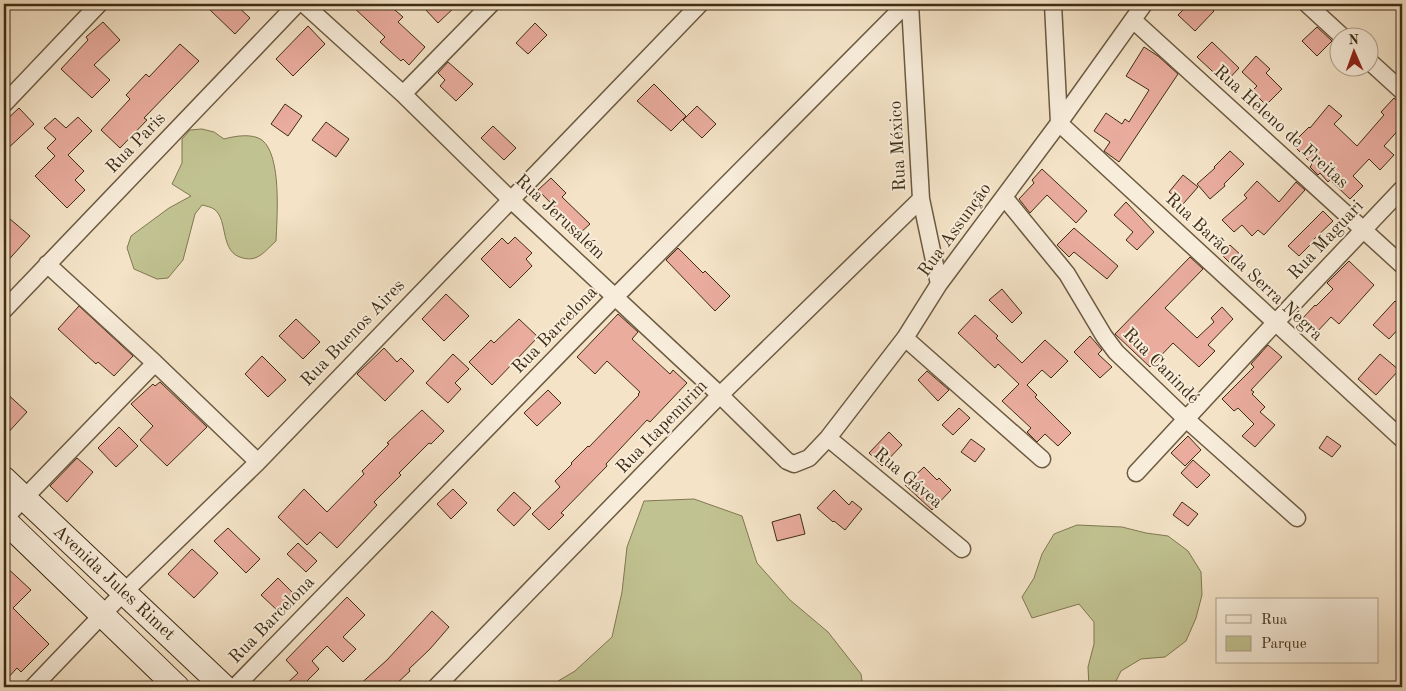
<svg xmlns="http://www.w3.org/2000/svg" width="1406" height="691" font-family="'Old Standard TT',serif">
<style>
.green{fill:#c1c291;stroke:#807852}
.building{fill:#e9ac9d;stroke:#3f2d14}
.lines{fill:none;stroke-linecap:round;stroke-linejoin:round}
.minor-casing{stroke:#6c5a41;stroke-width:19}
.secondary-casing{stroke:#3f2d14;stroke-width:26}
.minor{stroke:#f8eddb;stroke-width:16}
.secondary{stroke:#f8eddb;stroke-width:24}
.labels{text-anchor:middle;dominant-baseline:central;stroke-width:4;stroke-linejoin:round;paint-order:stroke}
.street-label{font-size:18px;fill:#3f2d14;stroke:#f8eddb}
</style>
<rect width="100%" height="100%" fill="#f4e3c7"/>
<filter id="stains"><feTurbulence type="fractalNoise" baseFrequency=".004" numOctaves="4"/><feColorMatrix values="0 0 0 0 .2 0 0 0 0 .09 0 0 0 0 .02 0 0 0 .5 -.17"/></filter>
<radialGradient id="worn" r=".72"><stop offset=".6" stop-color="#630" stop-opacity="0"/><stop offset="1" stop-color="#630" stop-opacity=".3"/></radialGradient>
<!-- green -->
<path class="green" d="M202,129L214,132L224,139C235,136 252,133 262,140C282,156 277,217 276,241C265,251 258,262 243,258C219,253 229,220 214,209C211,207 206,206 202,205L195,214L183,260L168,278L157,279L134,269L127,248L131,236L169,208L191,196L172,184L182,163V139L190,130Z
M694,499L742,516L757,563L790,600L828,632L861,674L863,687H548L575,671L612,637L622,592L627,547L644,501Z
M1077,525L1122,527L1146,533L1168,536L1188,551L1201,572L1202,595L1196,618L1186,641L1165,657L1141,659L1121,671L1113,687H1089L1088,667L1094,644V622L1079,604L1032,618L1022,597L1034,578L1042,554L1054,534Z"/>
<!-- building -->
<path class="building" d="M215,4H235L250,18L235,34L209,9Z
M350,4H388L403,17L398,22L425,47L409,65L403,59L401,61L380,42L385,37Z
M430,4H458L438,23L425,9Z
M1189,4H1207L1214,11L1195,31L1178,15Z
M103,22L120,40L94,65L110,80L92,98L61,69L88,40L86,37Z
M535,23L547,35L528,54L516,43Z
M308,26L325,44L293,76L276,59Z
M1317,27L1332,41L1317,56L1302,41Z
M1212,42L1239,68L1225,83L1197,57Z
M180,44L199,61L144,118L147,120L120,148L101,130L130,99L126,95L146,74L149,77Z
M1144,47L1158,56L1178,74L1119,162L1104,151L1110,142L1094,131L1106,113L1122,124L1125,119L1129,122L1149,90L1126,76Z
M1256,56L1270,69L1266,73L1282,89L1266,105L1252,91L1257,86L1242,72Z
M448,62L473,84L456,101L440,86L445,80L438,73Z
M654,84L686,116L671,131L637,101Z
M1394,98L1402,105V126L1384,146L1394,155L1380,170L1369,159L1353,176L1363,186L1350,199L1330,180L1328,182L1320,173L1318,175L1310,167L1312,164L1292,144L1309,127L1310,128L1329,105L1342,116L1334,124L1357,146L1384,115L1381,112Z
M285,104L302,116L288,136L271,124Z
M697,106L716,124L702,138L683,120Z
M19,108L34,124L4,152V122Z
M78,117L92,131L68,155L84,171L75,180L85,190L67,208L35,176L55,156L47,148L56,139L44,128L55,118L66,128Z
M326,122L349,139L336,157L312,140Z
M493,126L516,148L504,160L481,138Z
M1230,151L1244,164L1224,184L1225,186L1210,199L1197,184L1215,168L1214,167Z
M1042,169L1087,211L1076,223L1047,195L1030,213L1019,199L1034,183L1032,180Z
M1183,175L1198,187L1183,204L1169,192Z
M551,178L566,193L562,197L590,224L580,233L538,190Z
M1257,181L1279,202L1296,182L1305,190L1264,235L1258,230L1252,236L1242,225L1234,232L1222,220L1247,198L1244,195Z
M1126,202L1154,232L1137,250L1126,240L1133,232L1114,215Z
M1323,211L1333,221L1311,242L1312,243L1299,256L1288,246Z
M10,219L30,236L4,265V226Z
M1074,228L1118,266L1107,279L1074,252L1069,257L1057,245Z
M515,237L532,253L526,259L532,266L510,288L481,259L502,238L508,244Z
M1230,245L1243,257L1234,267L1221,254Z
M678,248L703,273L705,271L730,296L715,311L666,260Z
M1190,257L1203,269L1165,308L1197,338L1214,322L1211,318L1222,307L1233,319L1208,345L1215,351L1199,367L1173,343L1150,367L1115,334Z
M1349,261L1374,285L1339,324L1331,317L1315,334L1301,320L1315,305L1316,306L1333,289L1327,283Z
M1002,289L1022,313L1012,323L989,300Z
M446,294L469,316L444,341L422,319Z
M1395,301L1402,307V325L1389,339L1373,325Z
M79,306L133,356L114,376L98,362L96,364L58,329Z
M618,314L638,332L632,339L670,374L673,370L687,383L650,422L647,420L606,464L607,466L561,513L564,515L549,530L532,514L560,487L555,481L572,464L571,463L588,446L589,447L639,395L638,394L640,392L607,361L595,374L577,357Z
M975,315L998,336L996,338L1022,363L1045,340L1068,361L1051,378L1042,370L1027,385L1037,395L1035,397L1071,433L1058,446L1045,434L1037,442L1027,432L1031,428L1002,401L1019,384L998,364L995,368L958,333Z
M296,319L320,342L303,359L279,336Z
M519,319L538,337L492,385L469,362L491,340L494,343Z
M1090,336L1102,350L1098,354L1112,367L1100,378L1074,352Z
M1268,345L1282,357L1251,390L1254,392L1252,394L1265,407L1260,412L1275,425L1255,447L1242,436L1254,424L1238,408L1234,411L1222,399L1254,367L1251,364Z
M384,348L397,362L401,358L414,371L385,401L357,374Z
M453,354L469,369L455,383L461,389L448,403L426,383Z
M1380,354L1399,370L1376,395L1358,379Z
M262,356L286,380L268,397L245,374Z
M927,371L949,390L938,401L918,380Z
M160,382L207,427L167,466L140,440L153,426L131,404L153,384L155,386Z
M548,390L561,403L537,426L524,413Z
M4,391L27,412L4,437Z
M959,408L970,418L953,435L942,425Z
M422,410L444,431L431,444L429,443L399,473L401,475L374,502L377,505L337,548L320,532L307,545L278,517L304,489L327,512L364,474L362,471L389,444L387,443Z
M119,427L138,446L116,467L98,448Z
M889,432L902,445L882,466L869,453Z
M1188,436L1201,450L1185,466L1171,453Z
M1327,436L1341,446L1332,457L1319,448Z
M971,439L985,449L975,462L961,452Z
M77,458L93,472L67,502L50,486Z
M1193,460L1210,475L1197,488L1181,473Z
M924,467L937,480L939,478L951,490L932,510L905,485Z
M453,489L467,503L451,519L437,504Z
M834,490L849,505L852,501L862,509L845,530L834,521L833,522L817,508Z
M514,492L531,508L514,526L497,510Z
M1182,502L1198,514L1188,526L1173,515Z
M800,514L805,534L777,541L772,522Z
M228,528L260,559L246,573L214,541Z
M298,543L317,561L306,572L287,554Z
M192,549L218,573L194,598L168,574Z
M4,565L31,590L13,608L49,644L21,672L17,668L4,682Z
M278,578L295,595L278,611L261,595Z
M347,597L365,615L343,637L356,649L343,662L327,646L312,661L319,669L306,682L311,687H283L298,673L286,660Z
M432,611L449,627L430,649L409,669L410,671L393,687H357L387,660Z"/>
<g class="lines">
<!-- minor casing -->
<g class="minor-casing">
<path id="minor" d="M304,4L403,94L510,199L720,395L787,461L794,464L809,458L828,438L905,338L939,284L1059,123L1144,4
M910,4L921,199L939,284
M1053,4L1059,123L1402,439
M1307,4L1344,38
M1133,20L1402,265
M1368,60L1402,91
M403,94L491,4
M4,104L99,4
M1004,197L1067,274L1104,336L1116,352L1186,419L1297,518
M47,264L155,363L258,462
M4,310L297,4
M905,338L1042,459
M828,438L962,549
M1136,473L1275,323L1402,189
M4,519L155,363
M33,687L124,592L258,462L700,4
M235,687L615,297L906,4
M436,687L720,395L921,199"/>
</g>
<!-- secondary casing -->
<g class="secondary-casing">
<path id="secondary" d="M4,479L224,687
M4,520L177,687"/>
</g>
<!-- minor -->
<use href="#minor" class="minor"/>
<!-- secondary -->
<use href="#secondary" class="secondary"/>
</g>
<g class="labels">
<!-- street labels -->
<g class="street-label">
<text transform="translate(1281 127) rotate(42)">Rua Heleno de Freitas</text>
<text transform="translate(136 143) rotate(-46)">Rua Paris</text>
<text transform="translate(898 146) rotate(-93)">Rua México</text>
<text transform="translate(560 217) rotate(43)">Rua Jerusalém</text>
<text transform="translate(955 230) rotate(-54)">Rua Assunção</text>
<text transform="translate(1326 240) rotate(-47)">Rua Maguari</text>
<text transform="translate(1244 267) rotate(43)">Rua Barão da Serra Negra</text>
<text transform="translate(555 330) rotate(-46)">Rua Barcelona</text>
<text transform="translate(353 333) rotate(-46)">Rua Buenos Aires</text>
<text transform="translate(1161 366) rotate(45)">Rua Canindé</text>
<text transform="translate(662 427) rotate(-46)">Rua Itapemirim</text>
<text transform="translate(908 478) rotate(40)">Rua Gávea</text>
<text transform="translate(114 583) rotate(43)">Avenida Jules Rimet</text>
<text transform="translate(272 620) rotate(-46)">Rua Barcelona</text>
</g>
</g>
<!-- margin -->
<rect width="1406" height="691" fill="none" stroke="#f4e3c7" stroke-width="20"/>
<rect x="5" y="5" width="1396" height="681" fill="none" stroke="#3f2d14" stroke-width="2.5"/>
<rect x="10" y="10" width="1386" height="671" fill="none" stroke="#3f2d14"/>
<!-- legend -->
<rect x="1216" y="598" width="162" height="65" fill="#f8eddb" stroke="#aea08b"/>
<rect x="1226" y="615" width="25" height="8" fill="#f8eddb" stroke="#aea08b"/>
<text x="1261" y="624" font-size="15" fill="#3f2d14">Rua</text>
<rect x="1226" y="636" width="25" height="15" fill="#c1c291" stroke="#aea08b"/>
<text x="1261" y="648" font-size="15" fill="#3f2d14">Parque</text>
<!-- north arrow -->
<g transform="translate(1354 52) rotate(358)"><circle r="24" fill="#f8eddb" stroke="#aea08b"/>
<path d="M0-4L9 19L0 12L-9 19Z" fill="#8f2418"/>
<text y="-8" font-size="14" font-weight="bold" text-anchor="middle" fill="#3f2d14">N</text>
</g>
<rect width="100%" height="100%" filter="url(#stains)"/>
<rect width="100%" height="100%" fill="url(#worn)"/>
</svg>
